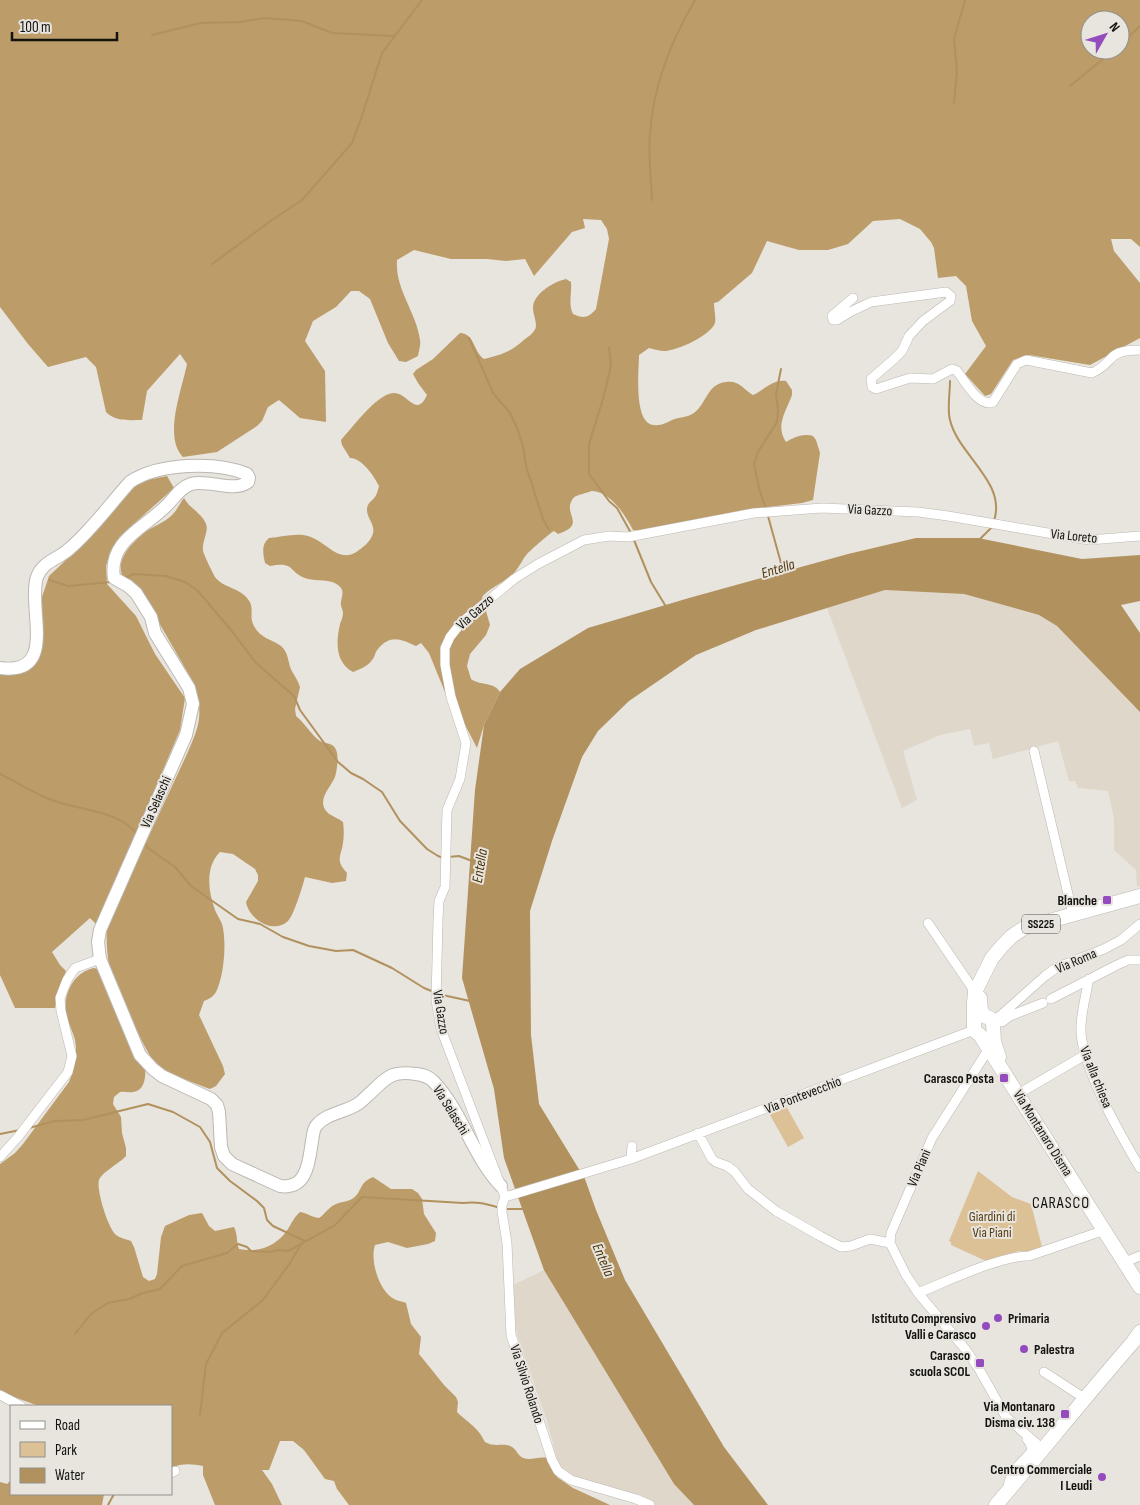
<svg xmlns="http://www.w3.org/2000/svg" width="1140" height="1505" font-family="'Sofia Sans Condensed',sans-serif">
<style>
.built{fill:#e0d7cb}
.green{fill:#dcc096}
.forest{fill:#bc9c69;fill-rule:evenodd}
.water{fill:#b1915e}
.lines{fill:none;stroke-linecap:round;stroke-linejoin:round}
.stream{stroke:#b1915e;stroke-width:2}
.street-casing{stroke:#bcb8b2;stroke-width:10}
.secondary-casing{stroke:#bcb8b2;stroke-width:14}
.primary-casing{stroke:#bcb8b2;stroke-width:15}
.street{stroke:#fff;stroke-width:9}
.secondary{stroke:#fff;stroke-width:12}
.primary{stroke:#fff;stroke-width:14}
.poi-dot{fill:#934bbe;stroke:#e8e4de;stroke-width:2}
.labels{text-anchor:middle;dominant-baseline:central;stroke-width:4;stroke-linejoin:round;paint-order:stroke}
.shield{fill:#e8e4de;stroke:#53514d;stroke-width:1}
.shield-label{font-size:12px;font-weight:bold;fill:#13120f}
.street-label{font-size:14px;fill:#13120f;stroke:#e8e4de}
.poi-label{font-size:14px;font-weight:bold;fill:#13120f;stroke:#e8e4de;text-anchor:end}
.park-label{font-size:14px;fill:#553e15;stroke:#e8e4de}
.water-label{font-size:15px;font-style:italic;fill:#4d360c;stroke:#e8e4de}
.quarter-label{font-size:16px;letter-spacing:1px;fill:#13120f;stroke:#e8e4de}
</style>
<rect width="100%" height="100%" fill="#e8e4de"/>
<!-- built -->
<path class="built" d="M885,590L964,594L1039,615L1057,626L1140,712V886L1137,887L1136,870L1114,850V818L1108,791L1078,788L1075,781H1069L1058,741L993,759L989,743L974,746L970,729L940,735L903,751L917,800L902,808L827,608Z
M544,1270L674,1484L694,1505H653L574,1479L564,1473L559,1466L547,1421L517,1335L513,1306V1285Z"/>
<!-- green -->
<path class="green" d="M786,1106L804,1138L788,1147L770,1115Z
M978,1171L1012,1197L1031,1204L1042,1247L1028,1253L1019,1251L986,1261L951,1245V1242L949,1241Z"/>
<!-- forest -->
<path class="forest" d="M0,0H1140V247L1131,239H1111L1114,251L1140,283V338L1090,365L1029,355L1013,360L991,394L985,396L965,374L986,346L972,321L966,286L956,276L938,278L934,248L931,242L920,229L900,219L873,221L848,244L828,250H799L767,241L752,273L718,302L714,303C714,309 716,317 715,323C710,336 678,350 665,351C660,351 654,349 649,348L639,355C639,369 633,424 654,425C661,426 666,423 672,420C679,417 687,418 694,413C707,403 707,384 726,382C739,380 743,389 753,395C764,390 773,379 786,381L792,390V395C786,412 775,425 786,442C794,437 804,433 813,436L816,440L820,453L813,500L802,503L744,510L638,531L633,530C625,515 611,492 592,491C591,491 587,493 585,493C580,495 575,495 572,500C563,515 587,524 558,534L554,531C551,532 531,550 527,554C522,560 519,568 513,574C504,582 488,589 482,597L490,625L486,635L470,654L467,666L471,679C480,686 493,681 500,692L484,725L477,748L462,719L447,697L429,653L421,643L416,646C401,639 390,634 378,649C375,652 375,657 372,660C367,667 360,669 353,672C335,662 336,642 340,624C341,621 343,617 343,613C343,609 340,606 341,602C342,595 345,590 338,585C330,579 317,581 308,579C287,573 297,561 270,566L265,563C263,553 261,545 269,538C283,537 298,532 311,537C328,544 341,565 359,550C365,546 370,541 372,536C377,526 367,519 367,510C367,503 371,502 375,497C377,494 378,490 379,486C374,476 362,458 350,458L342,445L341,440C352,428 376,395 393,393C408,392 416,419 427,395L418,383L413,374L416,370L433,359L460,333C475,334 473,351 484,359C503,354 511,352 525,339C528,337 532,334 534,331C539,325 533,316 533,308C533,294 553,282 566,279L571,282C572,293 568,305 573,314C584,319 588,318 596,309L609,239L607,229L601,220L583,219L585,228L572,232L534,276L525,259L506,261L487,259H451L414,250L397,260C395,290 416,311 420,340C421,345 419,350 418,356L406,362L399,361L388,343L370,299L359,291H351L336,307L313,321L305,341L325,371L326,422L300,418L279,400L268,407L262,421L257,426L217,452L183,457C163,437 182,389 187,364L180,354L147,391L142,420C129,420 116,422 106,412L96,367L86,357L48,367L28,344L0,307ZM1090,20H1120V50H1090Z
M167,476L174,488L137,521L110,553L106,566L107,584L136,616L155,654L185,698L180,730L97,925L90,918L52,952L60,965L66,971L58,991L55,1008H15L0,975V672L34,662L38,609L49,576L82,545L128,490L142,481Z
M184,498C189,508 202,513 206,524C209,531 202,541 203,550C203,554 213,573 215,577C223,588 238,587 247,598C256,608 248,616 254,626C260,638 271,639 281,646C290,654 287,664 293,673C296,678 298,681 300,687L295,709L296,716C305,723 312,736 320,741C326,744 334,743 336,750C339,756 337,770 335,777C331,787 316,800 327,812C331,816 338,818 343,822C344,829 344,836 343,843C341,857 335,860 347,873L346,881L332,883L305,877C303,885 294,915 288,921C273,935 249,919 246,902L258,881V875L255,869L233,854L220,852C205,867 208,891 215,910C217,915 220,919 222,924C227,941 224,977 216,992C213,997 209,999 204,1001L199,1015L223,1066L225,1074L216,1086L210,1089C192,1082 173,1076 157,1065C147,1057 112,979 109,965C107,952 106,939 107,926L187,754C200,724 204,714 193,682L150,607L122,575C116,559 132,543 144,533C153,526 165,523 173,514C177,510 180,503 184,498Z
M94,968L101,970L145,1067C146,1076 145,1091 133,1092C129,1093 124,1091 120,1092L114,1097L113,1104L121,1117L122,1133L126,1148V1156C120,1163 102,1172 99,1180C96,1190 108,1228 116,1235C120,1238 126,1239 131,1241L134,1247L143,1277L149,1281L155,1279L157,1274L161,1237L165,1226L189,1215L202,1213L209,1226L215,1231L234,1227C238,1235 236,1241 239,1249C259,1253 277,1246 288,1229C292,1223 294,1217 300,1212C307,1213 311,1217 319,1218C324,1215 328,1208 334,1205C339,1202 347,1202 352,1199C363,1192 358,1183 373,1177L391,1189H412L418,1193L422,1199L424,1214L436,1233L435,1241L428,1244L407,1248L388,1242L375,1245C370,1260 378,1287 391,1297C396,1301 401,1301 406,1303L411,1324L421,1337L419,1354L444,1385L456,1397L458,1402L457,1412C469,1424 477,1426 485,1442C495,1448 504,1442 512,1447C517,1450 518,1456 523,1458C531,1461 539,1456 547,1458L557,1477L573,1488L610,1505H349L337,1489L334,1481L325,1479L304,1450L293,1441H280L269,1470H262L272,1484L282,1505H215L203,1475V1466C192,1464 182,1463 171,1468V1406H39L0,1392V1164L15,1153L23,1144L69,1082C74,1070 78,1054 75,1040C73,1032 69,1025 67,1017C61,997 73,972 94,968Z
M11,1480V1494H104L102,1505H0V1482L7,1484Z"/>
<!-- water -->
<path class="water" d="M916,538H978L1082,559L1140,555V601L1121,605L1140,633V712L1057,626L1039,615L964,594L885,590L756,630L696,655L629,701L598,731L582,757L552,841L530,911L531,1035L539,1104L585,1179L596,1210L625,1280L724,1447L768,1505H694L674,1484L544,1270L504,1158L494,1089L462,978L475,790L484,725L500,692L520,669L588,628L689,598L848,554Z"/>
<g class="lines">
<!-- stream -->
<path class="stream" d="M152,35L201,23L240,22L265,18L302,21L332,33L394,36
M1120,45L1140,26
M1070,86L1114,50
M954,103L957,72L954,39L965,0
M652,200C651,178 648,156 650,134C653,86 671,41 695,0
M212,264L272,220L302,200L352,143L361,119L382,53L422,0
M469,338L493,393L510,413L517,428L523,446L526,466L543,519L549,530
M609,347L611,366L603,399L589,444V474L609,501L617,508L631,533
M950,381C950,393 947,409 950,420C958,455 1007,482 994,521
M766,509L759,488L754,464L758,452L777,422L778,410L776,394L781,369
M768,516L784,574
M634,540L651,582L665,605
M979,540L992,527
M125,578L134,574L166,576L185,582L197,590L231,630L256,663L294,696L300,710L338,762L351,773L363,779L382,792L400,821L427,849L438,856L443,858
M49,580L68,586L111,582
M0,774C16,782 32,792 49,799C78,811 117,809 137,834
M144,842L148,848L175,867L191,886L238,919L260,924L283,937L309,946L336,951L353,950L392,968L424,988L434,992
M448,857L459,856L472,861
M438,994L470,1001
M29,1128L55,1121L83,1120L148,1104L173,1112L200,1127L210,1142L217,1168L230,1181L257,1201L264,1208L267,1220L273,1226L305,1241
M0,1134L20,1130
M505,1209H522
M75,1334L91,1314L108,1303L129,1299L143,1293L160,1289L182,1266L227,1253L238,1244L247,1247L251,1251L269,1252L278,1250L288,1251L335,1225L362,1197L463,1203C477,1201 487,1204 500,1208
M200,1415L206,1364L222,1333L263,1300L290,1263L300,1246
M108,1505L114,1494"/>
<!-- street casing -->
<g class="street-casing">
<path id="street" d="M853,298L832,316L833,320H837L850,312L871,302L946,292L951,296L950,301L923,321L909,336L902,351L894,359L871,379L872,387L876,389L910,378L933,379L952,369L957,371C965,381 979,408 993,402L1017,364L1026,360L1092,373C1116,362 1105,350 1140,350
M1034,751L1073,915
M928,923L975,992
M1089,979C1086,995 1080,1016 1081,1032C1083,1070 1120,1134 1140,1168
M1051,999L1117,965L1128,960H1140
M992,1020L1000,1016L1045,976L1056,968L1104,949L1121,940L1140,924
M1002,1022L1010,1016L1043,1003
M988,1050L932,1138L891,1233L890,1243L906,1275L918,1293L966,1350L979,1369L1006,1417L1038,1445L1046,1447
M1018,1094L1085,1055
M698,1133L712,1159L716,1162L727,1166L734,1171L748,1189L776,1211L820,1236L841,1247L851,1246L870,1239L890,1243
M632,1146L631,1159L505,1197L441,1029L436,1000L438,920L439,901L445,887L447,810L460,779L466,743L451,697L445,665V648L450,637L461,623L514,579L538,564L584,540L609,536L628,537L754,513L822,508L918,512L948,516L1089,540L1140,536
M0,1157L18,1137L68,1072L72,1056L61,1011L60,998L67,980L75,968L100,959
M631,1159L974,1030
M505,1197L502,1205V1212L507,1243L511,1335L552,1460L558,1471L571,1480L636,1499L650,1505
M1125,1262L1140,1256
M918,1293C948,1281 999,1256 1029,1256L1105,1230
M1044,1372L1084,1398
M0,1395L21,1406
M171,1473L175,1471
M1008,1489C1008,1473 1022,1462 1032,1451L1030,1443L1027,1439"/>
</g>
<!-- secondary casing -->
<g class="secondary-casing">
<path id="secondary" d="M0,668C59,676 27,608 37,577C42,562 58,559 68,550C91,531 110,504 130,482C158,463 216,461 247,474L249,478L248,482C233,493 209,479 191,484C179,488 174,499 165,507C144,528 108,541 114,578L128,586L136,593L151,617L155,633L189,688L193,704L186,735L100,930L98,942L100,959L140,1055L153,1069L162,1076L211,1099L217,1105L219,1112L221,1147L224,1156L232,1164L280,1186C307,1190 309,1162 312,1141C313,1136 313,1130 316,1126C325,1114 342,1113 356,1105C360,1103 364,1099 367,1096C386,1079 389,1070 416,1074C423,1075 428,1076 433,1081C462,1111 472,1155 501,1186"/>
</g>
<!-- primary casing -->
<g class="primary-casing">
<path id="primary" d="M1140,896L1024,928L1012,936L1002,946L992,958L975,992L974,1003V1027L976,1032L980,1035L1140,1287
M980,998L981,1010L984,1016L990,1018L993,1023L994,1042L999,1057
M996,1505C1042,1451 1086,1396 1133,1342L1140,1332"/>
</g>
<!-- street -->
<use href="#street" class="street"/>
<!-- secondary -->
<use href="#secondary" class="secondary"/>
<!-- primary -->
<use href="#primary" class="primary"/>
</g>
<!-- markers -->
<g class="poi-dot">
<rect x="1102" y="895" width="10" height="10" rx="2.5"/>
<rect x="999" y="1073" width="10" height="10" rx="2.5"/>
<circle cx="998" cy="1318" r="5"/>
<circle cx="986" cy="1326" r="5"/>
<circle cx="1024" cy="1349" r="5"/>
<rect x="975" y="1358" width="10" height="10" rx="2.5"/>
<rect x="1060" y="1409" width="10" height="10" rx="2.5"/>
<circle cx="1102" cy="1477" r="5"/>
</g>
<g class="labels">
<!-- shield labels -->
<rect class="shield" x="1022" y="914.5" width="38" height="19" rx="4"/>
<g class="shield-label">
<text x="1041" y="924">SS225</text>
</g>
<!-- street labels -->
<g class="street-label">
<text transform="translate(870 510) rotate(3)">Via Gazzo</text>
<text transform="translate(1074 536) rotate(6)">Via Loreto</text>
<text transform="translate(475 612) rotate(-42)">Via Gazzo</text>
<text transform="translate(156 802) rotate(-66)">Via Selaschi</text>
<text transform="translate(1076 961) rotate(-23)">Via Roma</text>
<text transform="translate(441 1012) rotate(81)">Via Gazzo</text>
<text transform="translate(1096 1077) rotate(68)">Via alla chiesa</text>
<text transform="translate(803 1095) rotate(-21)">Via Pontevecchio</text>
<text transform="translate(451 1110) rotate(58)">Via Selaschi</text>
<text transform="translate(1043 1133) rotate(58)">Via Montanaro Disma</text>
<text transform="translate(919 1168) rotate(-67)">Via Piani</text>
<text transform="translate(527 1384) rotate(72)">Via Silvio Rolando</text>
</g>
<!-- poi labels -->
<g class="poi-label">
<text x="1097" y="900">Blanche</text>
<text x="994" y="1078">Carasco Posta</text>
<text x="976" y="1318">Istituto Comprensivo<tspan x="976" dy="16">Valli e Carasco</tspan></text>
<text x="1008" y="1318" text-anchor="start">Primaria</text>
<text x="1034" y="1349" text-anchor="start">Palestra</text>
<text x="970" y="1355">Carasco<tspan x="970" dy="16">scuola SCOL</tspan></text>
<text x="1055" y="1406">Via Montanaro<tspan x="1055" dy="16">Disma civ. 138</tspan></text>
<text x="1092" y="1469">Centro Commerciale<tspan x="1092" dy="16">I Leudi</tspan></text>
</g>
<!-- park labels -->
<g class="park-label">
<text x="992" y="1216">Giardini di<tspan x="992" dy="16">Via Piani</tspan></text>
</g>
<!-- water labels -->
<g class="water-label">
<text transform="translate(778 569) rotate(-17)">Entella</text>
<text transform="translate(480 866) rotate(-81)">Entella</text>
<text transform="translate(603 1260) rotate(67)">Entella</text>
</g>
<!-- quarter labels -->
<g class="quarter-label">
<text x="1061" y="1203">CARASCO</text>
</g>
</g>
<!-- legend -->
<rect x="10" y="1405" width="162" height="90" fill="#e8e4de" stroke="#93908b"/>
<rect x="20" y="1421" width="25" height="8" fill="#ffffff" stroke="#93908b"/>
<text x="55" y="1430" font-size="15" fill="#13120f">Road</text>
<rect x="20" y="1442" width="25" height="15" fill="#dcc096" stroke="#93908b"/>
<text x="55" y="1455" font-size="15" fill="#13120f">Park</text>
<rect x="20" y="1468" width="25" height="15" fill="#b1915e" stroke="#93908b"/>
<text x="55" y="1480" font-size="15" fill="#13120f">Water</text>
<!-- north arrow -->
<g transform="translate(1105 35) rotate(51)"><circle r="24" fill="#e8e4de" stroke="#93908b"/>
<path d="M0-4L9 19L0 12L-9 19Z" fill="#934bbe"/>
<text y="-8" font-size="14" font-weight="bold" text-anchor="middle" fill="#13120f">N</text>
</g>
<!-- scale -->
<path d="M12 32v8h105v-8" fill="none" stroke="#13120f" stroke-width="2.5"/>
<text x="20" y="32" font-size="15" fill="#13120f" stroke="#e8e4de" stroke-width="4" paint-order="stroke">100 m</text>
</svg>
